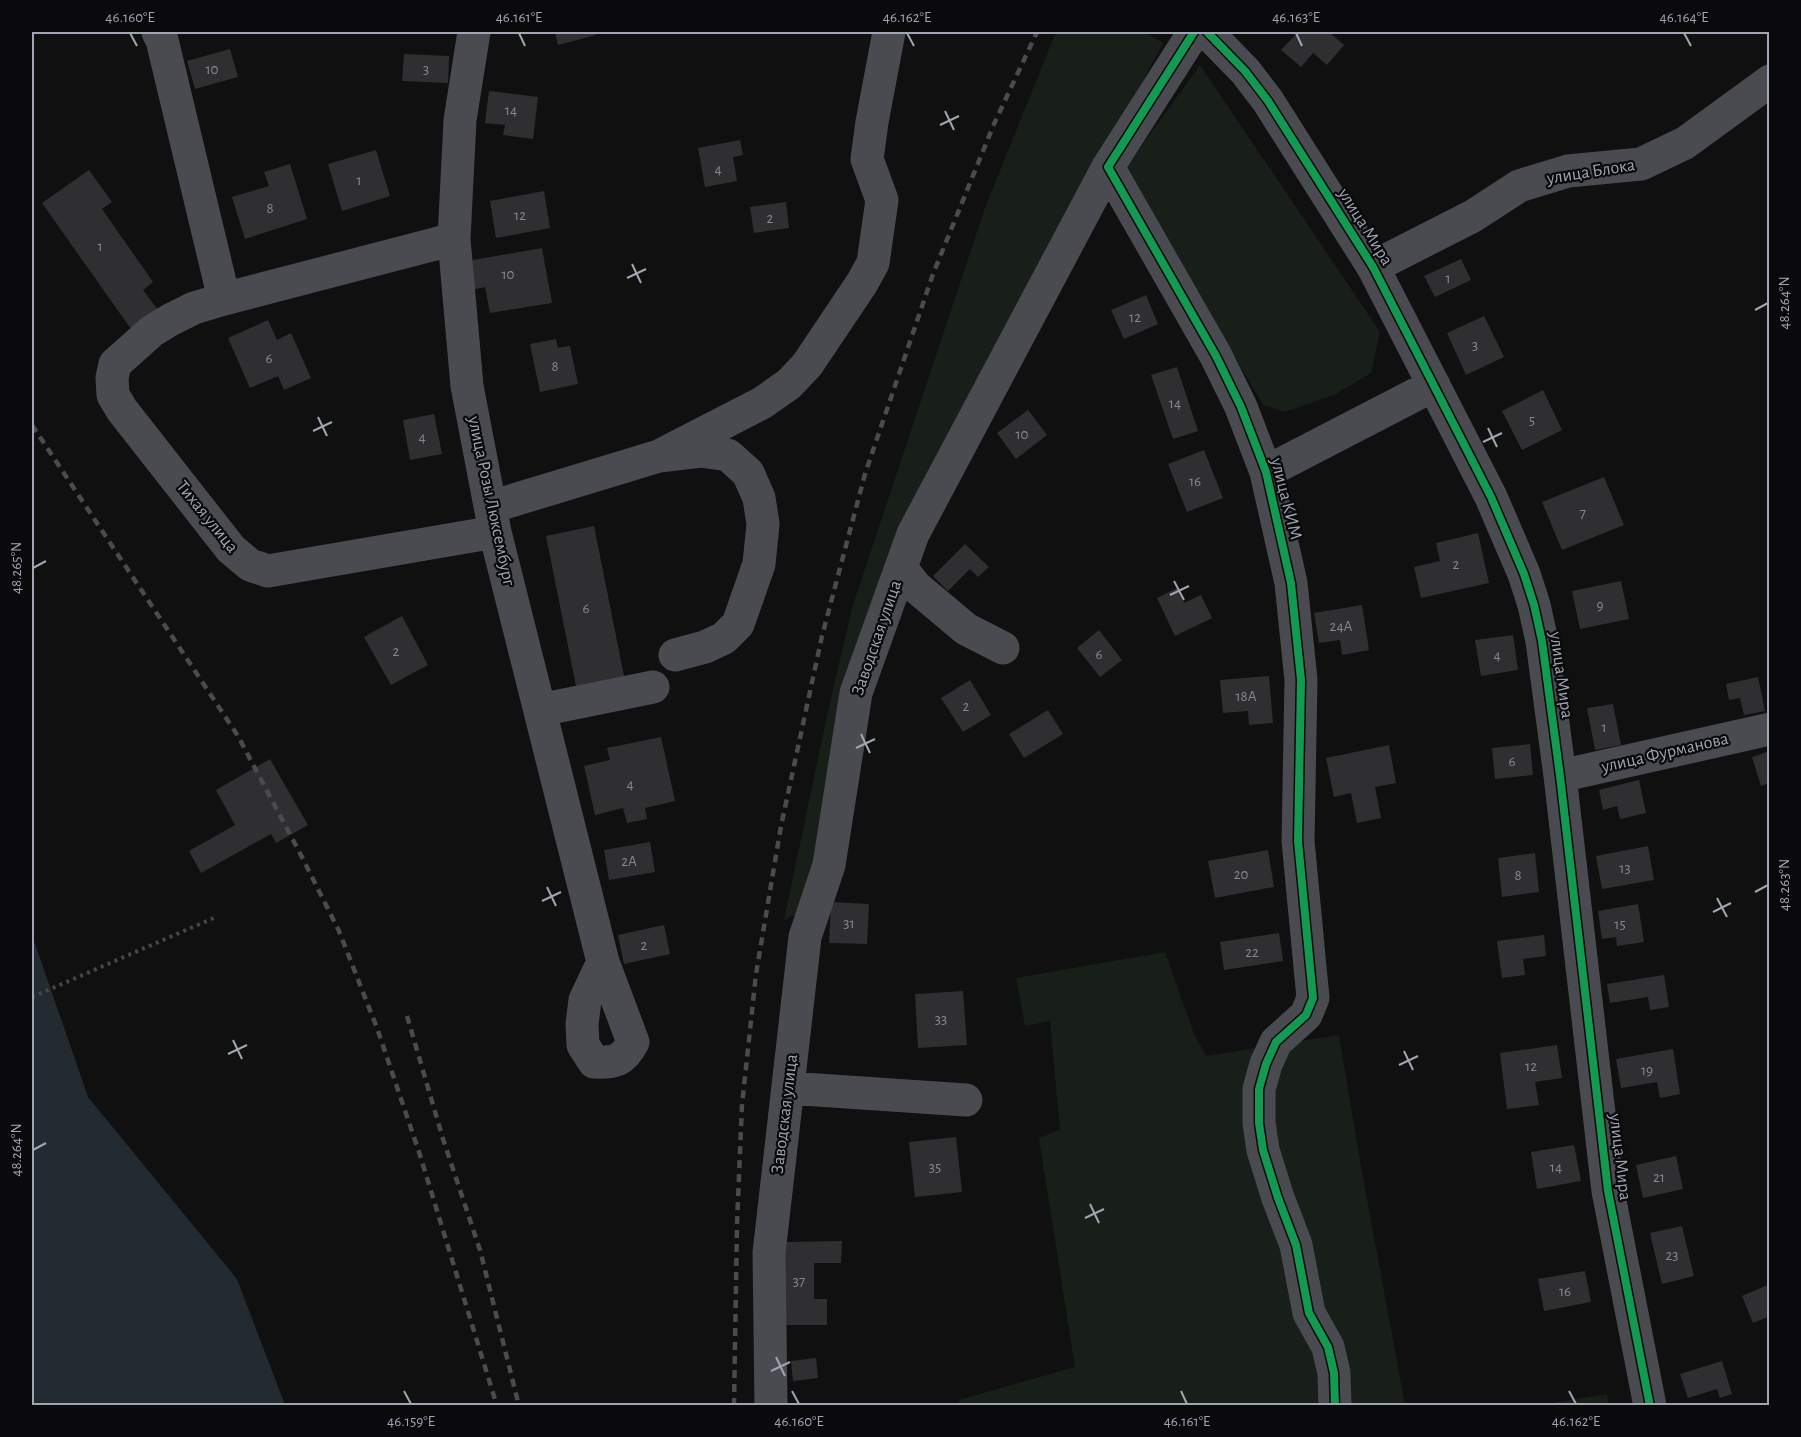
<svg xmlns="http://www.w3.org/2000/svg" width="1801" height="1437" font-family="'Alegreya Sans',sans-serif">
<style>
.green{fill:#181f19}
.water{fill:#232b32}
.building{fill:#2f2f31}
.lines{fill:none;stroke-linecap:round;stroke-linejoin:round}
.path{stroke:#45474b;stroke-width:4;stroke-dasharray:3 4.5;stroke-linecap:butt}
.minor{stroke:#4a4b50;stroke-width:33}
.rail{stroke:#494b4e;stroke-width:4.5;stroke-dasharray:8 6;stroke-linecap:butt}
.cycleway-casing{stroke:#0a0a0c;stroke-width:11}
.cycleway{stroke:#139951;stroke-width:8}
.ticks{fill:none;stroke:#9fa5b3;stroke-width:2}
.labels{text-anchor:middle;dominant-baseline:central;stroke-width:4.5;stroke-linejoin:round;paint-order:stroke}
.number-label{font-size:15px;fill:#838892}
.street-label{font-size:18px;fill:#9fa5b3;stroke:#0a0a0c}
.neatline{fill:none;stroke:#9fa5b3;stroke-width:2}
.ticks-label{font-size:15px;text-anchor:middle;fill:#9fa5b3}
</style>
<rect width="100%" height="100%" fill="#101010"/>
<!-- green -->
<path class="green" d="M1056,32H1144L1163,43L1063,230L946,454L801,912L784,920L827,716L852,608L985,208Z
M1200,65L1380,332L1371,373L1336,394L1285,412L1263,405L1125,169Z
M1165,952L1194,1034L1206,1056L1339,1035L1362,1172L1405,1405L960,1406L959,1400L1075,1367L1039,1138L1060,1130L1050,1021L1025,1026L1016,978Z
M1607,1394L1609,1405H1540Z"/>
<!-- water -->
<path class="water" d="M32,935L88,1097L237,1279L285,1405H32Z"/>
<!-- building -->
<path class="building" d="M555,32H595L596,35L558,45Z
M1298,32H1329L1344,45L1327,65L1313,53L1301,67L1281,50Z
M230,49L238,77L195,89L187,61Z
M404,54L449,56L448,83L402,81Z
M489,91L538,97L533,139L503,135L505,125L485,123Z
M740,140L743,155L733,157L737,181L705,187L698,148Z
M376,150L390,196L342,211L328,164Z
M290,164L307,219L245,239L232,197L269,186L264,172Z
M89,170L112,202L102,209L153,282L143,290L158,310L131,329L42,203Z
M544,191L550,228L496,238L490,201Z
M786,202L789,228L754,233L750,207Z
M542,248L552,303L490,313L485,287L472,290L467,261Z
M1461,259L1471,280L1435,297L1424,276Z
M1146,295L1158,324L1124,339L1111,310Z
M1484,316L1504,357L1466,375L1447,333Z
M268,320L277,340L291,333L311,378L284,390L278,376L250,388L228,338Z
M556,339L558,348L570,346L578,384L540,392L530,344Z
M1177,367L1198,431L1173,439L1151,375Z
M1543,390L1562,430L1522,450L1502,411Z
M1028,410L1047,435L1016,459L997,433Z
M434,414L442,454L410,460L403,420Z
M1204,450L1223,498L1187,512L1168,464Z
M1604,477L1624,525L1562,550L1542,502Z
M594,526L625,681L577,691L546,536Z
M1478,533L1489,583L1421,598L1414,567L1440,561L1436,543Z
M965,544L989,567L978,577L970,569L948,591L933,576Z
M1621,581L1629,619L1580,629L1572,591Z
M1177,588L1184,603L1201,595L1212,618L1175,636L1157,598Z
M1362,605L1369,650L1342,655L1340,640L1319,643L1314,613Z
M402,616L428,665L391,685L364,637Z
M1099,630L1122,660L1100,677L1077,648Z
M1513,635L1518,670L1481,676L1475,640Z
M1269,676L1273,723L1249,725L1248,711L1223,713L1220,680Z
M1758,677L1765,711L1744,715L1740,698L1729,700L1726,684Z
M970,680L991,715L963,732L941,698Z
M1613,704L1621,745L1595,750L1587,708Z
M1048,710L1063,734L1024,758L1009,734Z
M661,737L675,801L645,808L647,819L627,823L623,808L595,815L584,766L610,760L607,748Z
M1530,744L1533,775L1495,779L1492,748Z
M1389,745L1396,783L1375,787L1381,818L1357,823L1351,793L1334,797L1326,758Z
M1770,751V783L1761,786L1752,757Z
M270,759L308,825L276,843L271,834L201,873L189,851L235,825L216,790Z
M1639,780L1646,813L1620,819L1617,806L1603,810L1599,790Z
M650,842L655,872L609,880L604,850Z
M1648,846L1654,880L1602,889L1596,856Z
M1268,850L1274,887L1215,898L1208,861Z
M1535,853L1539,892L1502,897L1498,858Z
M831,902L869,904L867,944L829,943Z
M1638,904L1644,942L1617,946L1616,937L1602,939L1598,911Z
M664,925L670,954L624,964L618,935Z
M1279,933L1283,961L1224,970L1220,942Z
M1544,935L1546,956L1523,959L1525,975L1502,978L1497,941Z
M1664,975L1669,1007L1650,1010L1648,997L1610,1003L1607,984Z
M963,991L967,1045L918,1048L915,994Z
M1557,1045L1562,1078L1535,1082L1539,1105L1507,1109L1500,1053Z
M1673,1049L1680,1094L1660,1098L1657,1082L1621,1088L1616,1059Z
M956,1137L962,1192L915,1197L909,1142Z
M1574,1145L1581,1181L1537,1189L1531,1152Z
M1676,1156L1683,1189L1643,1198L1636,1165Z
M1682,1226L1694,1276L1662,1284L1650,1233Z
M842,1241L841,1263H814V1299H827V1325H785V1242Z
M1585,1271L1591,1302L1544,1311L1538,1279Z
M1770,1284V1316L1753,1323L1742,1296Z
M816,1358L818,1378L793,1381L791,1361Z
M1722,1361L1732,1394L1720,1398L1717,1389L1688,1398L1680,1374Z"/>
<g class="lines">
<!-- path -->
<path class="path" d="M32,997L216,917"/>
<!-- minor -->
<path class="minor" d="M158,32L162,40L224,299L454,239
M474,32L460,120L454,239L467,386L495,532L603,962L633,1042C623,1061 615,1063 594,1062L583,1045L582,1024L585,1000L603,962
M1194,32L1108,167L1216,356L1241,407L1266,472L1291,583L1301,680L1298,841L1313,998L1306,1015L1276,1042L1266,1064L1259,1089V1123L1263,1150L1278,1198L1296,1245L1309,1313L1328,1347L1334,1373L1335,1406
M1207,32L1245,71L1268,101L1373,267L1491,497L1524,574L1534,605L1542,641L1560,776L1608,1191L1650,1406
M1373,267L1473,216L1519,186L1568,171L1641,164L1685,143L1770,81
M224,299L194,308L170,320L152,331L115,364L112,378L113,395L122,410L231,549L250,565L268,571L495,532
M659,456L762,403L789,384L807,365L862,283L873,263L882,200L867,159L872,122L889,32
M1266,472L1434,385
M491,507L659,456L701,451L728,455L748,473L759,498L763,524L759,564L738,624L724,638L705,647L675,655
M901,568L916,587L966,629L1003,648
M540,710L653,687
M1560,776L1770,729
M788,1088L966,1100
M771,1406L769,1253L805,937L829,865L856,693L913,534L1108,167"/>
<!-- rail -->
<path class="rail" d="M32,425L238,736L303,859L339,931L377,1028L419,1152L497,1406
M407,1016L443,1139L480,1250L519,1406
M734,1406L737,1224L742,1105L756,974L781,826L822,636L865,474L933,274L994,124L1037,32"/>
<!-- cycleway casing -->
<g class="cycleway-casing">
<path id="cycleway" d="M1194,32L1108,167L1216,356L1241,407L1266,472L1291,583L1301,680L1298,841L1313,998L1306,1015L1276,1042L1266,1064L1259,1089V1123L1263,1150L1278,1198L1296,1245L1309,1313L1328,1347L1334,1373L1335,1406
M1207,32L1245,71L1268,101L1373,267L1491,497L1524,574L1534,605L1542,641L1560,776L1608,1191L1650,1406"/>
</g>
<!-- cycleway -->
<use href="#cycleway" class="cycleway"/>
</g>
<!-- ticks -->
<path class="ticks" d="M130,33L137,46M519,33L525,46M907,33L914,46M1296,33L1302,46M1684,33L1691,46M945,111L954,130M940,125L959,116M632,264L641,283M627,278L646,269M1755,310L1768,303M318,417L327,436M1488,428L1497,447M313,431L332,422M1483,442L1502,433M33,568L46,561M1174,581L1184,600M1170,595L1189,586M861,734L870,753M856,748L875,739M547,887L556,906M1755,892L1768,885M1717,898L1727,917M542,901L561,892M1713,912L1731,903M233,1040L242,1059M1404,1051L1413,1070M228,1054L247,1045M1399,1065L1418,1056M33,1150L46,1143M1090,1204L1099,1223M1085,1218L1104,1209M776,1357L785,1376M771,1371L790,1362M404,1391L411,1404M792,1391L799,1404M1181,1391L1187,1404M1569,1391L1576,1404"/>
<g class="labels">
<!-- number labels -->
<g class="number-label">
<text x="212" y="69">10</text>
<text x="426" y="69">3</text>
<text x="511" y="110">14</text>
<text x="718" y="169">4</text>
<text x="359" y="180">1</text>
<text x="270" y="208">8</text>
<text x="520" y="215">12</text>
<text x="770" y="218">2</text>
<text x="100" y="246">1</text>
<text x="508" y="274">10</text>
<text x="1448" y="278">1</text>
<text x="1135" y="317">12</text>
<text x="1475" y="345">3</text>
<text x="269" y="358">6</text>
<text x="555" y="366">8</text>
<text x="1175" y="403">14</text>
<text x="1532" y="420">5</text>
<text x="1022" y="434">10</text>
<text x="422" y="437">4</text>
<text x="1195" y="481">16</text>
<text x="1583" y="513">7</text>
<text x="1456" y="564">2</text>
<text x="1600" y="605">9</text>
<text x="586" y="608">6</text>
<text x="1341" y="626">24А</text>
<text x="396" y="651">2</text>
<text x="1099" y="654">6</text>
<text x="1497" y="655">4</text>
<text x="1246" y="696">18А</text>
<text x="966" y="706">2</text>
<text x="1604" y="727">1</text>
<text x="1512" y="761">6</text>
<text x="630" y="784">4</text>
<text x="629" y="861">2А</text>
<text x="1625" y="868">13</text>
<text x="1241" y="874">20</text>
<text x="1518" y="875">8</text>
<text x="849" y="923">31</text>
<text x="1620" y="924">15</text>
<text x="644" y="945">2</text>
<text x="1252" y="952">22</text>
<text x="941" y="1019">33</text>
<text x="1531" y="1066">12</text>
<text x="1647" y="1070">19</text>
<text x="935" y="1167">35</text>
<text x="1556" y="1167">14</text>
<text x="1659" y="1177">21</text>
<text x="1672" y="1255">23</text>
<text x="799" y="1281">37</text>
<text x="1565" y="1291">16</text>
</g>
<!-- street labels -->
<g class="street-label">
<text transform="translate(1591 172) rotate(-9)">улица Блока</text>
<text transform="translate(1365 227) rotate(58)">улица Мира</text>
<text transform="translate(1286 499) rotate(76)">улица КИМ</text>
<text transform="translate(491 501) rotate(78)">улица Розы Люксембург</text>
<text transform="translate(207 517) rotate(51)">Тихая улица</text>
<text transform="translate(877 638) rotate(-71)">Заводская улица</text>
<text transform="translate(1561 675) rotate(82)">улица Мира</text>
<text transform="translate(1665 753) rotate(-13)">улица Фурманова</text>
<text transform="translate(785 1114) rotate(-83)">Заводская улица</text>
<text transform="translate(1620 1157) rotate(83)">улица Мира</text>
</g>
</g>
<!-- border -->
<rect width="1801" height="1437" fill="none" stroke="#0a0a0c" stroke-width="66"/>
<rect x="33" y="33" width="1735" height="1371" class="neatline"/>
<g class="ticks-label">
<text x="130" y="22">46.160°E</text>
<text x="519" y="22">46.161°E</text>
<text x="907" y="22">46.162°E</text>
<text x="1296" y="22">46.163°E</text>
<text x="1684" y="22">46.164°E</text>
<text transform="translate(1784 303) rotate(-90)" y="5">48.264°N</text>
<text transform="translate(16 568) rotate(-90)" y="5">48.265°N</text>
<text transform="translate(1784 885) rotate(-90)" y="5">48.263°N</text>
<text transform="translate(16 1150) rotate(-90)" y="5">48.264°N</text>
<text x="411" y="1426">46.159°E</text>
<text x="799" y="1426">46.160°E</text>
<text x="1187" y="1426">46.161°E</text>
<text x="1576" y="1426">46.162°E</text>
</g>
</svg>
